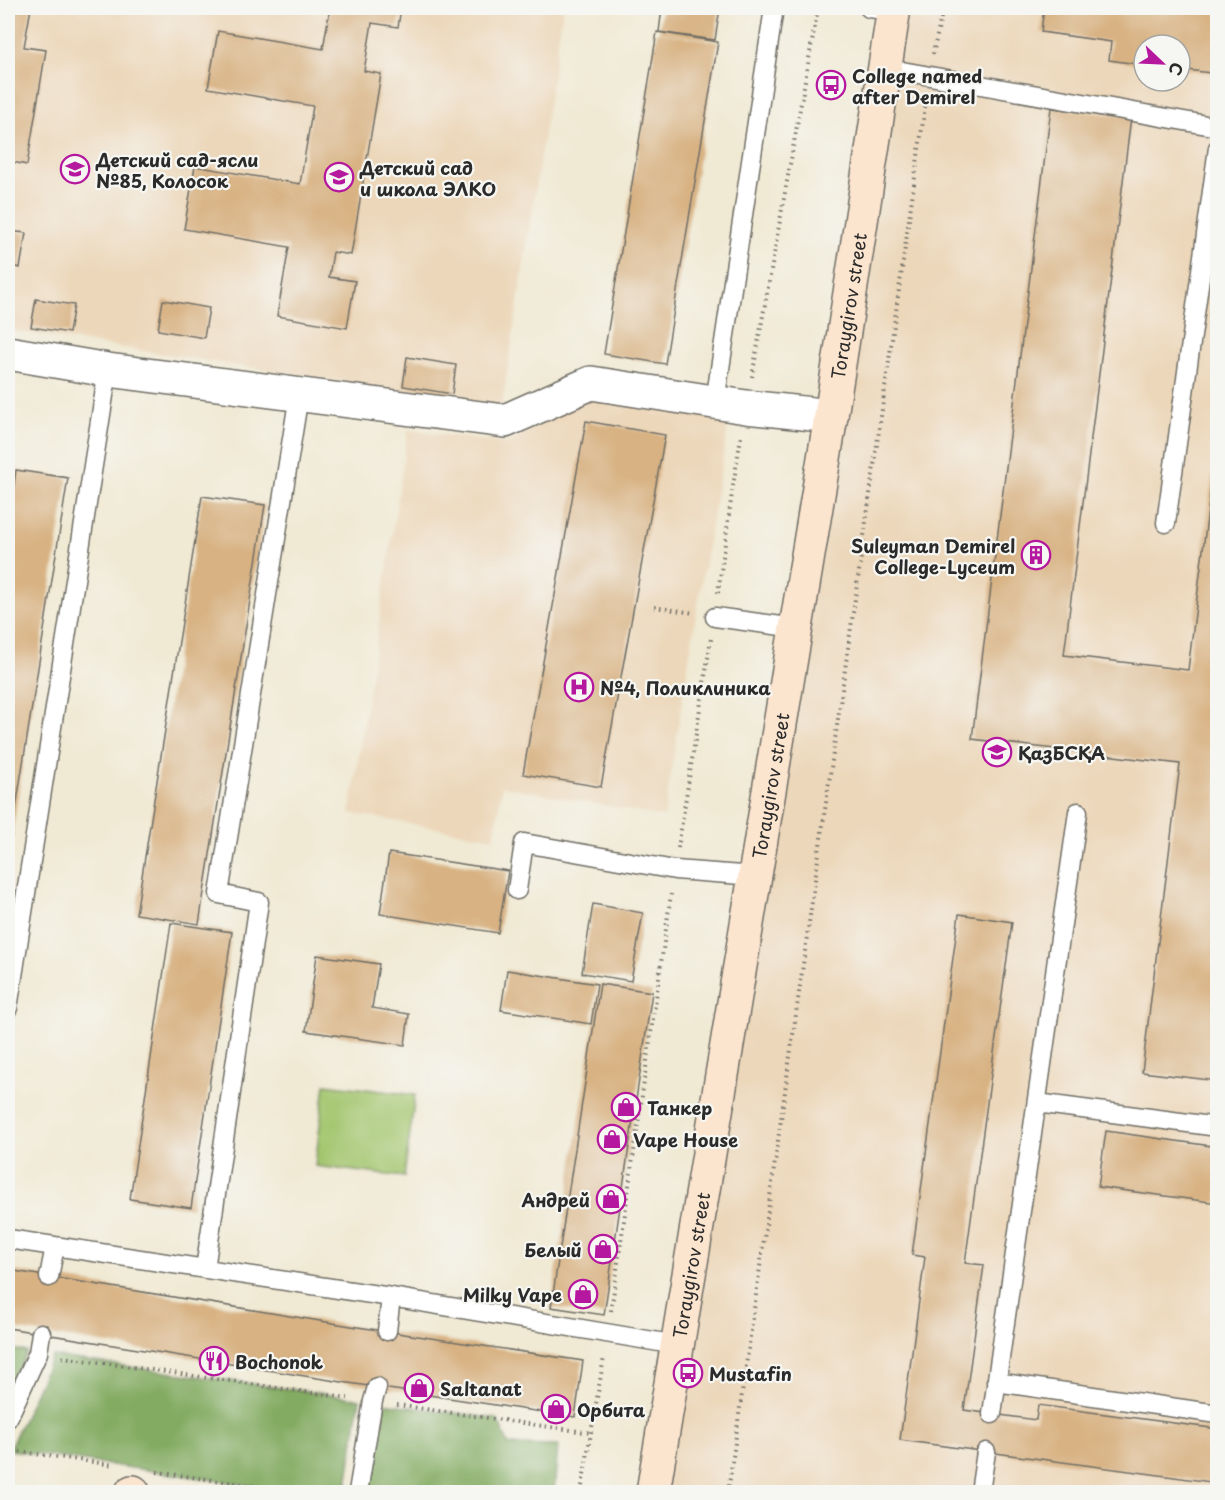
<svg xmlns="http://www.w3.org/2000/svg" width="1225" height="1500" font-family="'Playpen Sans',sans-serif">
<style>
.built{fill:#ecd7ba;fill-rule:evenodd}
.green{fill:#a4c66f;stroke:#68784d;stroke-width:1.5}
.forest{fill:#83ab62;stroke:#576b46;stroke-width:1.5}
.building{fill:#d8b283}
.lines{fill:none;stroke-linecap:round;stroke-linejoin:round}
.lane-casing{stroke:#706e66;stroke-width:21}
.street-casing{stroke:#706e66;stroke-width:36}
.secondary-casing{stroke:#706e66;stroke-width:36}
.path{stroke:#706e66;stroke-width:4;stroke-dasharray:1.5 4.5;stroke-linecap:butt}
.lane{stroke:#fff;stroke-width:18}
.street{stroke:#fff;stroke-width:33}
.secondary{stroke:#fce5cf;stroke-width:33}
.labels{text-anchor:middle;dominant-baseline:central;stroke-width:4.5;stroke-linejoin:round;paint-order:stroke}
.poi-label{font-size:18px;font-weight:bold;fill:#2b2b2b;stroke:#f6f6f2;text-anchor:start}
.street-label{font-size:18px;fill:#2b2b2b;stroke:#f6f6f2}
</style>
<rect width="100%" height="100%" fill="#f6f6f2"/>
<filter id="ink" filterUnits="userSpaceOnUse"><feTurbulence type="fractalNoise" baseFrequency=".0167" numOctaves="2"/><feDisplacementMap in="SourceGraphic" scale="12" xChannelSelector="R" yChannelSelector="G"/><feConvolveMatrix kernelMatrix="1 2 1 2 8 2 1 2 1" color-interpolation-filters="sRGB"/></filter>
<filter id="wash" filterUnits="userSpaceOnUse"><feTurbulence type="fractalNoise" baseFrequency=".008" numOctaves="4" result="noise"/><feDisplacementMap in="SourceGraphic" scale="24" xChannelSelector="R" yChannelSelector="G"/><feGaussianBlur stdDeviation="1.35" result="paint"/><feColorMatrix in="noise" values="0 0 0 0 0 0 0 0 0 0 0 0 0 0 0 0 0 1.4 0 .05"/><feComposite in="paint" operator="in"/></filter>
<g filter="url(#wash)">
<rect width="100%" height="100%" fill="#f0e9d3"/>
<!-- built -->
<path class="built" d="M8,8H563L502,406L8,330Z
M894,8H1217V1492H653ZM1144,45H1180V81H1144Z
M589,395L729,420L696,614L664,817L502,786L494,838L350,813L408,430L507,443Z"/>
<!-- green -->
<path class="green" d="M325,1084L415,1095L404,1177L315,1166Z"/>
<!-- forest -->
<path class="forest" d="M8,1348L27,1352L8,1394Z
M52,1356L360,1399L346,1492H295L9,1450Z
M384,1403L497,1419L509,1445L558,1446L554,1492H368Z"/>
<g id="blocks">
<!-- building -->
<path class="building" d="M8,8H31L24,47L46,50L27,165L8,161Z
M330,8H401L398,27L372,23L364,71L381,74L351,255L333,252L329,277L355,281L347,328L277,316L289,247L184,229L195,166L300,184L313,106L208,88L218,31L323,49Z
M662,8H720L715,40L659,32Z
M1044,8H1218V74L1180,69V45H1144V65L1109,60L1111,42L1041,32Z
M657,32L718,42L665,364L604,354Z
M1051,108L1131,117L1064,655L1188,670L1215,454L1218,455V1081L1142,1072L1180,764L972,739Z
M8,231L26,233L20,268L8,265Z
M36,299L74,305L69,333L31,327Z
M163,300L209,308L204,338L158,330Z
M407,357L456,365L452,394L403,386Z
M586,421L665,435L601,787L523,774Z
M16,470L68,478L9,852H8V527Z
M202,496L265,505L199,924L136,914Z
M389,853L508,871L498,933L380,914Z
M593,904L643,913L631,981L582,973Z
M959,914L1012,922L965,1263L984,1265L964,1410L1036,1420L1038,1405L1218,1429V1483L900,1440L925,1257L912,1255Z
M171,923L232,932L191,1208L130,1199Z
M317,955L379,964L372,1008L409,1014L405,1045L306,1031Z
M507,970L597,984L591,1024L501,1010Z
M600,984L652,992L604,1315L551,1307Z
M1106,1131L1218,1147V1203L1098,1187Z
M8,1270L351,1326L583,1361L575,1417L342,1382L8,1328Z"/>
</g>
</g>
<g filter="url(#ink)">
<use href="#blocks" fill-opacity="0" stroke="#706e66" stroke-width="1.5"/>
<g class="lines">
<!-- lane casing -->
<g class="lane-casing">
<path id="lane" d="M869,8L893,11
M885,68L1218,127
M715,402L774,8
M1166,523L1218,148
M715,617L796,628
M517,890L524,843L675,870L755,876
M8,1008L108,370
M1037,1103L1218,1127
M8,1239L391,1297L677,1345
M205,1269L259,902L219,894L299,395
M49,1277L55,1246
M387,1331L391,1297
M996,1382L1218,1414
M992,1414L1078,812
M8,1418L38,1353L41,1333
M358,1492L373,1401L377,1387
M980,1492L986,1452"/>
</g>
<!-- street casing -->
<g class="street-casing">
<path id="street" d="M8,353L108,370L505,421L591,383L746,407L831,416"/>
</g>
<!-- secondary casing -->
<g class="secondary-casing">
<g id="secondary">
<path d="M132,1492H133"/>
<path id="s1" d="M653,1492L831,416L894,8"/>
</g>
</g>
<!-- path -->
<path class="path" d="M933,54L943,8
M752,377L818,8
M718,593L733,486L741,437
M654,607L694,613
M678,848L711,639
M611,1311L671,894
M62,1357L348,1398
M397,1405L592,1433
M8,1450L114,1465
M157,1472L296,1492
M581,1492L604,1357
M728,1492L926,100"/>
<!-- lane -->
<use href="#lane" class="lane"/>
<!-- street -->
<use href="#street" class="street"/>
<!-- secondary -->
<use href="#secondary" class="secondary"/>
</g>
</g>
<!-- icons -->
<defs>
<g id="bus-ring" transform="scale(1.5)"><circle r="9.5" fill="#f6f6f2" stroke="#b5179e" stroke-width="1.5"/><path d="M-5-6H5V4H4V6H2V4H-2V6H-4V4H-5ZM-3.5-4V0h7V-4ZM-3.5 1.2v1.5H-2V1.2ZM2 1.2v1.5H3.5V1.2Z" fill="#b5179e"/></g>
<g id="school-ring" transform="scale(1.5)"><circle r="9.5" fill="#f6f6f2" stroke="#b5179e" stroke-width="1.5"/><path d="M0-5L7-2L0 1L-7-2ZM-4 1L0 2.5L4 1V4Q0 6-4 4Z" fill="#b5179e"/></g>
<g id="building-ring" transform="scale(1.5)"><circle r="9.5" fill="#f6f6f2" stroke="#b5179e" stroke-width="1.5"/><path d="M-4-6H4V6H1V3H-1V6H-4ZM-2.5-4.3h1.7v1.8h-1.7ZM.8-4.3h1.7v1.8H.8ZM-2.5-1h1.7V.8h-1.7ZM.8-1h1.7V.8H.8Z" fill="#b5179e"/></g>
<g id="hospital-ring" transform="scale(1.5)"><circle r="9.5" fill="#f6f6f2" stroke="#b5179e" stroke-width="1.5"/><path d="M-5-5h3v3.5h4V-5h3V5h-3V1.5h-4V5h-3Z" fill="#b5179e"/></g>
<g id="university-ring" transform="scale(1.5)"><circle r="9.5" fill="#f6f6f2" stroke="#b5179e" stroke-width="1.5"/><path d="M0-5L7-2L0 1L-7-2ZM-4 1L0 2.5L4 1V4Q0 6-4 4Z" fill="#b5179e"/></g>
<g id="shop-ring" transform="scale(1.5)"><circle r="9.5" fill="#f6f6f2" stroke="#b5179e" stroke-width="1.5"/><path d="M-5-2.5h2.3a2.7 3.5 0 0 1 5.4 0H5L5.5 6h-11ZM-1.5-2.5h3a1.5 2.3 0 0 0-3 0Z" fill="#b5179e"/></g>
<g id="restaurant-ring" transform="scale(1.5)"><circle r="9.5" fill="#f6f6f2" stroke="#b5179e" stroke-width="1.5"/><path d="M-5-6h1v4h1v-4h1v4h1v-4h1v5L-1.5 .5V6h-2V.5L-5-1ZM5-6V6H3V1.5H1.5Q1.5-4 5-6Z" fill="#b5179e"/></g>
</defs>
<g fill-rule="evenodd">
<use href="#bus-ring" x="831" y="85"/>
<use href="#school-ring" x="75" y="169"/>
<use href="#school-ring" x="339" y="177"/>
<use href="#building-ring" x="1036" y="555"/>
<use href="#hospital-ring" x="579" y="687"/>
<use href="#university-ring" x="997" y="752"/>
<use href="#shop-ring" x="626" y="1107"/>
<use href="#shop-ring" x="612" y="1139"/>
<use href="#shop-ring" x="611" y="1199"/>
<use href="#shop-ring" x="603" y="1249"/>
<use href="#shop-ring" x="583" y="1294"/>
<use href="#restaurant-ring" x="214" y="1361"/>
<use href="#bus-ring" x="688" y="1373"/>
<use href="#shop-ring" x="419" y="1388"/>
<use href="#shop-ring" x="556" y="1409"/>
</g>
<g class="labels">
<!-- poi labels -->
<g class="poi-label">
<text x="852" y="75">College named<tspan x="852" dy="21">after Demirel</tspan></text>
<text x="96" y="159">Детский сад-ясли<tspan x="96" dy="21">№85, Колосок</tspan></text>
<text x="360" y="167">Детский сад<tspan x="360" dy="21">и школа ЭЛКО</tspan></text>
<text x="1015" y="545" text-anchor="end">Suleyman Demirel<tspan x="1015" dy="21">College-Lyceum</tspan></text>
<text x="600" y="687">№4, Поликлиника</text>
<text x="1018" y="752">ҚазБСҚА</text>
<text x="647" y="1107">Танкер</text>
<text x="633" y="1139">Vape House</text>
<text x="590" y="1199" text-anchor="end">Андрей</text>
<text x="582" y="1249" text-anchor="end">Белый</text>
<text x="562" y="1294" text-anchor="end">Milky Vape</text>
<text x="235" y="1361">Bochonok</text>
<text x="709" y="1373">Mustafin</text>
<text x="440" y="1388">Saltanat</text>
<text x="577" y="1409">Орбита</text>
</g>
<!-- street labels -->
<g class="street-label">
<text stroke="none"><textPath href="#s1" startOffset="1202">Toraygirov street</textPath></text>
<text stroke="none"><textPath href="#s1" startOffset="716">Toraygirov street</textPath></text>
<text stroke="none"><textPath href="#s1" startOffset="230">Toraygirov street</textPath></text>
</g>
</g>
<!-- margin -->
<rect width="1225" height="1500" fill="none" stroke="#f6f6f2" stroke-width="30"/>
<!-- north arrow -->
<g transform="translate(1162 63) rotate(113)"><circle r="28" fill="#f6f6f2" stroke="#a5a5a2" stroke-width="1.5"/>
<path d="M0-4.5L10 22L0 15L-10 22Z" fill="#b5179e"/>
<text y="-9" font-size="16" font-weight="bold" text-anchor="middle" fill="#2b2b2b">С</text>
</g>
</svg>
